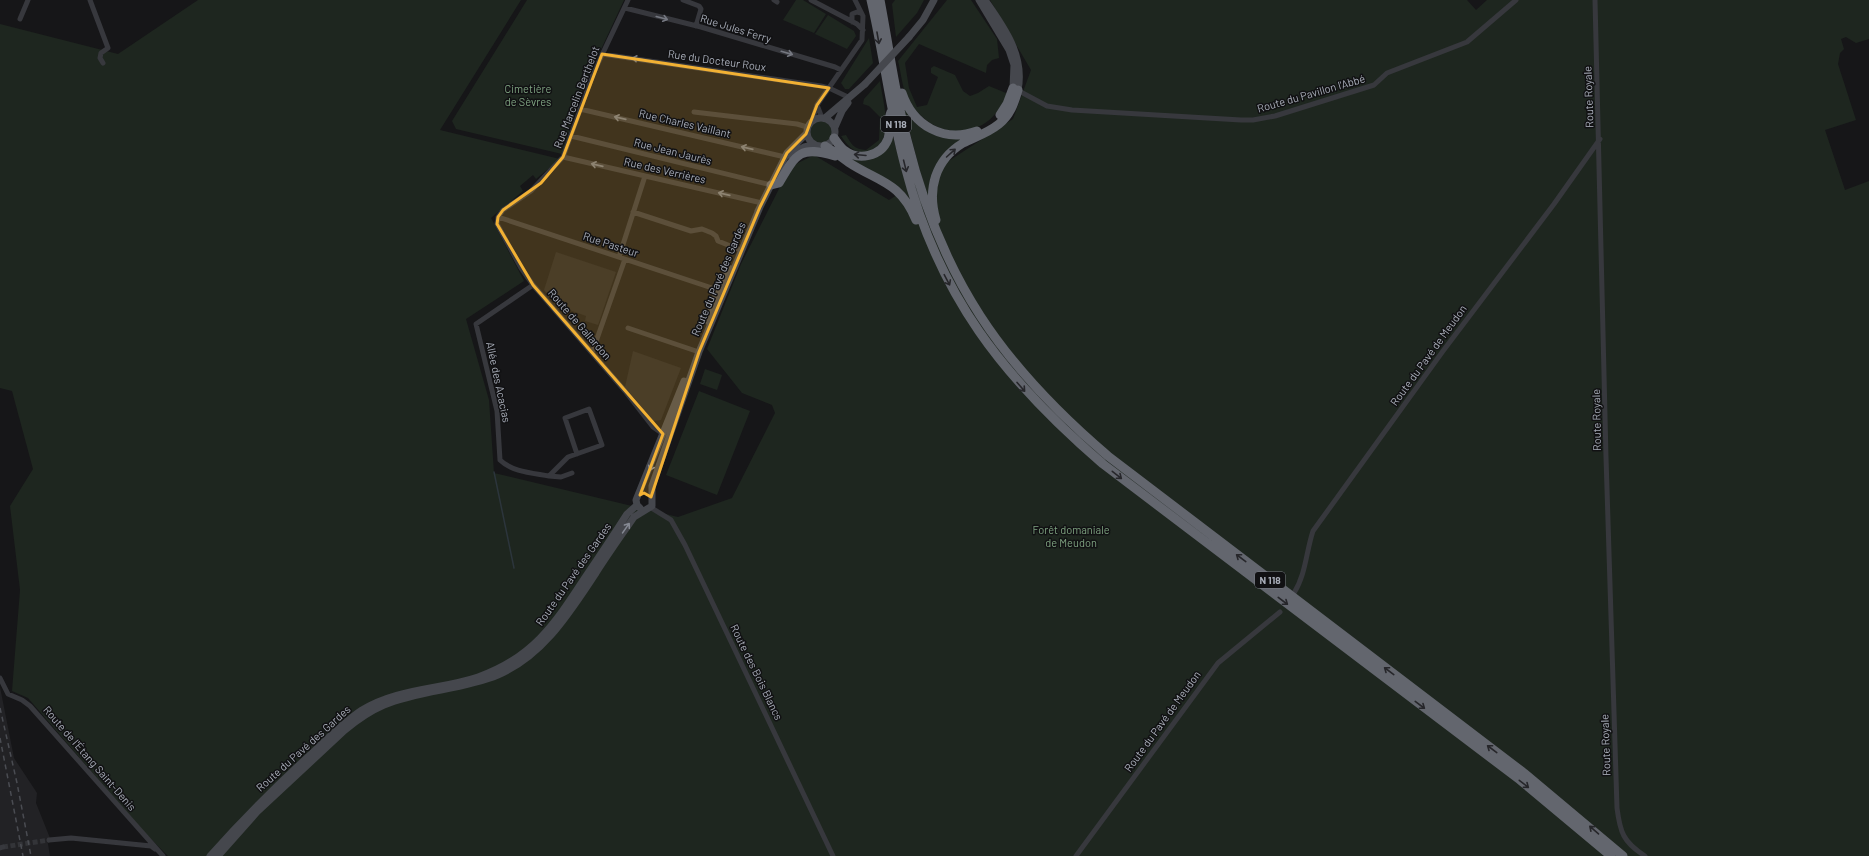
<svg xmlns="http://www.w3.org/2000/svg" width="1869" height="856" font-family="Barlow,sans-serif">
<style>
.built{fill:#222225}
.green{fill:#1e261f}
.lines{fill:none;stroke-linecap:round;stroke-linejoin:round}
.stream{stroke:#2c353c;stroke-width:1.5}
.street-tunnel{stroke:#333438;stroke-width:5;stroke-dasharray:5 2.5;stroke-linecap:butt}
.street{stroke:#37383d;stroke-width:5}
.secondary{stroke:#45474d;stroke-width:7}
.highway{stroke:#63666e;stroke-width:9}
.rail{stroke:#4a4c52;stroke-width:1.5;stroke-dasharray:5 4;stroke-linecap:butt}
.secondary-bridge{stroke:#45474d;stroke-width:7}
.oneway{stroke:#757881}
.oneway2{stroke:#26262a}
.oneway3{stroke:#858993}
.marked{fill:#f2b134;fill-opacity:0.2;stroke:#f2b134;stroke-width:3;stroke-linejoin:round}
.labels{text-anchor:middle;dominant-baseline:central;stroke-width:3;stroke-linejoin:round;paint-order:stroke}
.shield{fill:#111113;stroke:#7b7e86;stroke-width:1}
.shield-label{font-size:10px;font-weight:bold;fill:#a8adb8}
.street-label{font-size:11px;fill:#a8adb8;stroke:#111113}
.park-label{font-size:11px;fill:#7fa381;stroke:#111113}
</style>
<rect width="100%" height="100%" fill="#161618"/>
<!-- built -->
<path class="built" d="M556,252L616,272L598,325L585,321L586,316L556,305L544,290Z
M633,351L681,368L661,420L653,421L625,387Z
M0,687L14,758L37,793L36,803L50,838H47L50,856H0Z"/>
<!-- green -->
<path class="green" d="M198,0H521L440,130L560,159L536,179L533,175L520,186L523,191L491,218L524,281L466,319L489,400L494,473L678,517L732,498L775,413L772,405L742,393L707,349L741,264L790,167L814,155L889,200L902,192L849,158L870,159L892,133L907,188L922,179L903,106C905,109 907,113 909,116C925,137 946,137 969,137L935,170L1013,119L1031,70L990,0H1467L1476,10L1487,0H1869V39L1856,43L1846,37L1841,39L1844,49L1840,53L1838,64L1856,120L1825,130L1845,190L1869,181V856H168L142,830L28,698L12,691L20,590L10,506L33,469L12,391L0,388V24L118,54Z
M527,0H624L590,73L577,106L562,154L456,129L452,121Z
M796,0H803L826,14L814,33L783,20Z
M895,0H924L917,13L896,37L892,4Z
M947,0H971L997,39L999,58L992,60L987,65L986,73L919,44L905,63L909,88L917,107L927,105L938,77L931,73V68L934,66L955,75L963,91L970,96L978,93L989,86L1006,93L1007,98C1000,108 993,119 982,125C952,141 922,125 907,97C902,87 901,72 898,61Z
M828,15L854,31L856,36L847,49L815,34Z
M869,38L873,63L849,89H845L841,83Z
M880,81C883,103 897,146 866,152C854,154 847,145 841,136L846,135C852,145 854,149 866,150L879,140L880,117L869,106L863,104L864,99Z
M810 132a11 11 0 1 1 22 0a11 11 0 1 1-22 0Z
M705,369L722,375L717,390L700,384Z
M699,391L750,411L717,495L666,475Z"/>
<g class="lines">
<!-- stream -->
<path class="stream" d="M494,472L514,568"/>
<!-- street-tunnel -->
<path class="street-tunnel" d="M3,847L49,840"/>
<!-- street -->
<path class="street" d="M90,0L108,48L101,53L100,58L103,63
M628,0L593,74L563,157L531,191L503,210L498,217L497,224L521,268L533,285L625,391L653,427L663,434
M683,0L699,6L701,9L696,26
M774,0L777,2
M811,0L857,24L863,30
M1595,0L1606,457L1617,808C1620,832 1623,842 1645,856
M625,8L701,27L835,67L841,70
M20,19L28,0
M852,22V14L857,12L861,13
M602,54L821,86L829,88L850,98
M1017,90L1047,106L1072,110L1241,120H1253L1275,116L1374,85L1387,73L1467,42L1516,0
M817,105L822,118
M580,109L785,157
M694,112L797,124L807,127
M812,121L817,105L862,40L863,16L855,0
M571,136L771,185
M563,157L762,203
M633,212L691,231L702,229L712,233L716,236L718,241L738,249
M498,217L718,290
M619,257L645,176
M533,285L476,324L497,411L500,460C512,472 533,473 549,476L568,457L602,445L589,409L565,418L577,454
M628,328L696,351
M592,353L625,259
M549,476L561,477L572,473
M650,507L671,520L685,545L833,856
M1294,593C1306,574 1306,552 1313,531L1443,351L1554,204L1600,139
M0,678L8,694L22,700L30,706L163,856
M49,840L71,838L151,846L155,849
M0,848L3,847
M1076,856L1218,663L1280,612"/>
<!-- secondary -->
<path class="secondary" d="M979,0L1009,50L1014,65L1013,88
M985,0C1004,27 1025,56 1018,90
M909,37L923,20L934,0
M807 132a14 14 0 1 1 28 0a14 14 0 1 1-28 0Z
M825,118L865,84
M835,127L842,111L848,103
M789,155L804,147L813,145
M758,211L787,153L806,134
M707,321L720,284L729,268
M640,508L637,505L636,500L684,381
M210,856C242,820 276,786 312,753C328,738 344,722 362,710C398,688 439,690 478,677C532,658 554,625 584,579C599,557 613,536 627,514L637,505
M218,856L257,812L345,730C357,720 370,711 384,705C420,690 462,690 498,675C544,655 570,612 596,573C608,554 621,536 634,517L652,506V486L699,352L760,207"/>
<!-- highway -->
<path class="highway" d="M871,0C884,55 890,111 905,166C938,295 1003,378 1103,464L1520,780L1611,856
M880,0C889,47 895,94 907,140C941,278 1001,365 1108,456L1524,773L1623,856
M902,93C913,126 944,143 977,131
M1000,115L1007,104L1013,88
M834,138C837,142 840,147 844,150C858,161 881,157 888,139C891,130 887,121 891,112
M825,146C833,151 840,156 848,162C878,182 900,181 916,220
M771,185L779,183C796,154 800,145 835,156
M936,220C927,189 935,160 963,143C975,137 988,133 999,124C1010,115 1014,104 1018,90"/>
<!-- rail -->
<path class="rail" d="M0,708L17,783L31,856
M0,738L23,856"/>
<!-- secondary-bridge -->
<path class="secondary-bridge" d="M865,84L909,37"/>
</g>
<!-- one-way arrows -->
<defs><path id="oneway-shaft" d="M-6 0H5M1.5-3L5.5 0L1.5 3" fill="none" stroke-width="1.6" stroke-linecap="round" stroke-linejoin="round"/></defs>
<g class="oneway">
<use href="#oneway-shaft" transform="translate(662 18) rotate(15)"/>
<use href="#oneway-shaft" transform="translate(787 53) rotate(16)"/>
<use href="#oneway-shaft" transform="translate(638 59) rotate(-172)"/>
<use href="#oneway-shaft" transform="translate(620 118) rotate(-167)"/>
<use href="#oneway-shaft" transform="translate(747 148) rotate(-167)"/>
<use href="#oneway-shaft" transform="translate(597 165) rotate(-167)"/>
<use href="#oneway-shaft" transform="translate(724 194) rotate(-167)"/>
</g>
<g class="oneway2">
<use href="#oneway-shaft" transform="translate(878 38) rotate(80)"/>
<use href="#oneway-shaft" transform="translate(951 153) rotate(-42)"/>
<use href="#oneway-shaft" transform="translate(860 155) rotate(-175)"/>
<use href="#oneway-shaft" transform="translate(905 166) rotate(76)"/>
<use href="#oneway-shaft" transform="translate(947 280) rotate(62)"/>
<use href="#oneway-shaft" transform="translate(1021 387) rotate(49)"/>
<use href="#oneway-shaft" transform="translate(1117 475) rotate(38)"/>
<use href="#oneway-shaft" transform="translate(1241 558) rotate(-143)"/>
<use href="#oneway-shaft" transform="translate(1283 601) rotate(37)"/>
<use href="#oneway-shaft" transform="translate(1389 671) rotate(-143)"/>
<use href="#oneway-shaft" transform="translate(1420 705) rotate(37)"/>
<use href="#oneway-shaft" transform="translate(1492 749) rotate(-143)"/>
<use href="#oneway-shaft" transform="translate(1524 784) rotate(38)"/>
<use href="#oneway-shaft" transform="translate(1594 830) rotate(-139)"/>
</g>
<g class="oneway3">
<use href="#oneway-shaft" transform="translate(652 465) rotate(111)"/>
<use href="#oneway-shaft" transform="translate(626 528) rotate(-55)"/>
</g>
<!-- marked area -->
<path class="marked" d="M602,54L829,88L817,105L806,134L787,153L760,207L699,352L651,497L644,493L640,495L663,434L533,285L497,224L498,217L503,210L541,183L563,157Z"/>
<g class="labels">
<!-- shield labels -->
<g class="shield">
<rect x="881" y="116" width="30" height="16" rx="3"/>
<rect x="1255" y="572" width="30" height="16" rx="3"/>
</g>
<g class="shield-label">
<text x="896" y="124">N 118</text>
<text x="1270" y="580">N 118</text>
</g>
<!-- street labels -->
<g class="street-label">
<text transform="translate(736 28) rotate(17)">Rue Jules Ferry</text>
<text transform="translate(717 60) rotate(8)">Rue du Docteur Roux</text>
<text transform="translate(1311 93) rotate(-16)">Route du Pavillon l'Abbé</text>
<text transform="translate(576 97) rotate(-69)">Rue Marcelin Berthelot</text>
<text transform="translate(1588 97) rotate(-92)">Route Royale</text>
<text transform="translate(685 123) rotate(13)">Rue Charles Vaillant</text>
<text transform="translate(673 151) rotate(14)">Rue Jean Jaurès</text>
<text transform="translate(665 170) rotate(13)">Rue des Verrières</text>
<text transform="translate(611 244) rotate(18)">Rue Pasteur</text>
<text transform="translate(718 279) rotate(-67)">Route du Pavé des Gardes</text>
<text transform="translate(580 324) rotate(49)">Route de Gallardon</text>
<text transform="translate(1428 355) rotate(-54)">Route du Pavé de Meudon</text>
<text transform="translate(499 382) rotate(78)">Allée des Acacias</text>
<text transform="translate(1596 420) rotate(-91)">Route Royale</text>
<text transform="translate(573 574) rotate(-55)">Route du Pavé des Gardes</text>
<text transform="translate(757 672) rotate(64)">Route des Bois Blancs</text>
<text transform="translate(1162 721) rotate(-54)">Route du Pavé de Meudon</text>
<text transform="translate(1605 745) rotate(-92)">Route Royale</text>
<text transform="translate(303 748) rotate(-42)">Route du Pavé des Gardes</text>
<text transform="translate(90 758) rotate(49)">Route de l'Étang Saint-Denis</text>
</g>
<!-- park labels -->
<g class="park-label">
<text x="528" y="88">Cimetière<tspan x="528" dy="13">de Sèvres</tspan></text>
<text x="1071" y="529">Forêt domaniale<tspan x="1071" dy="13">de Meudon</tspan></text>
</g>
</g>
</svg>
